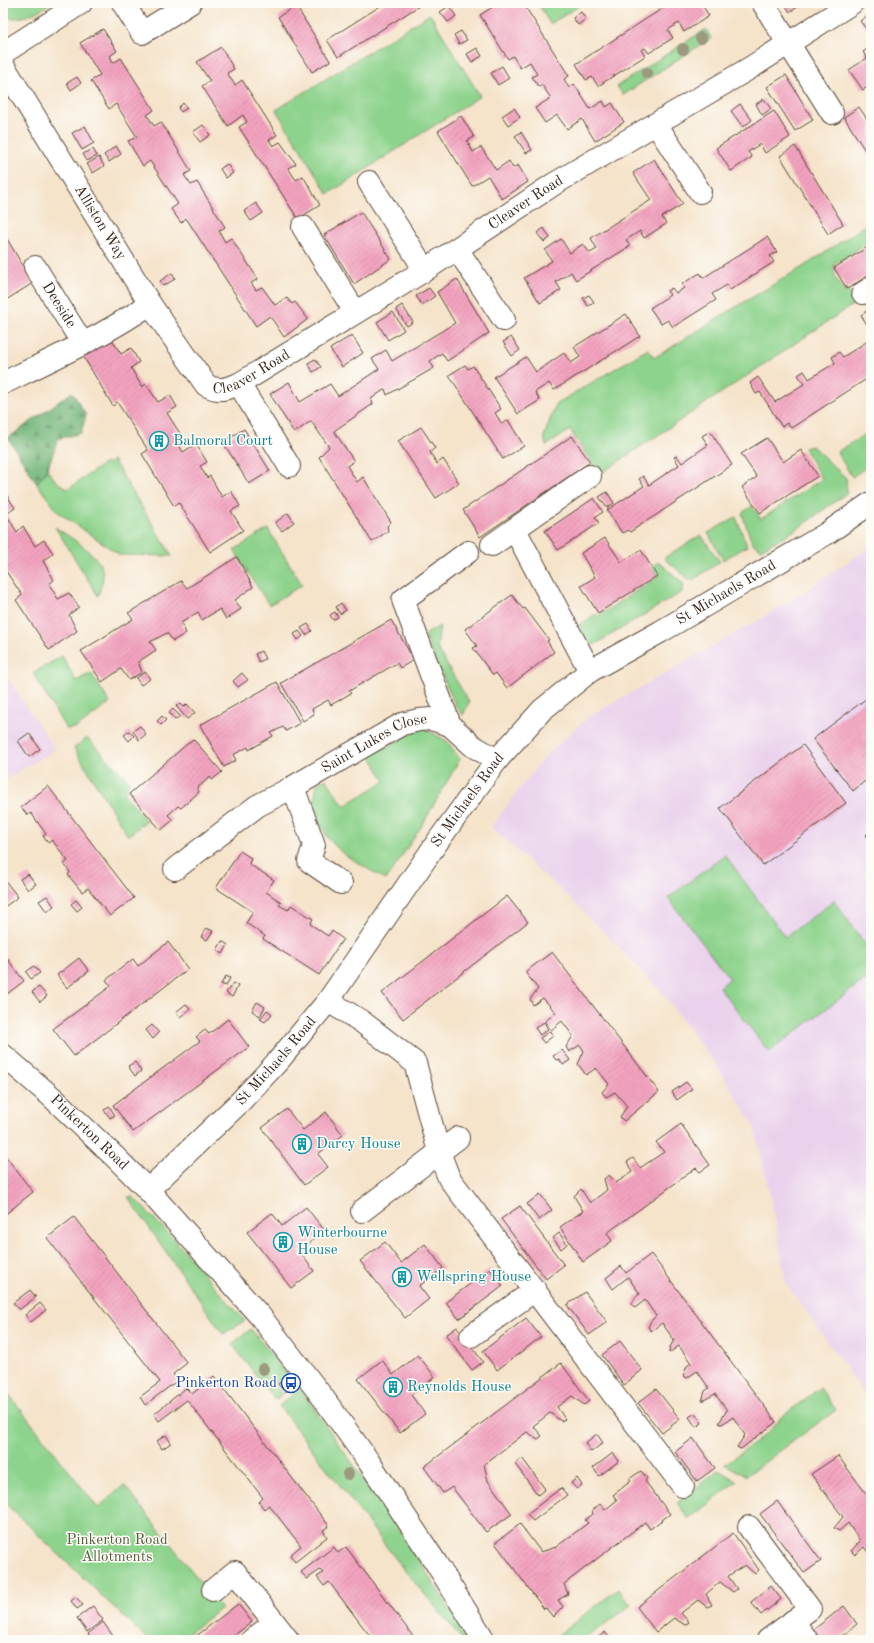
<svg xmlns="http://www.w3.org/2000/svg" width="874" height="1643" font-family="'Old Standard TT',serif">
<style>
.built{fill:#ead1ec}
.green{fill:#8ed38d;stroke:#647e56}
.forest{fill:url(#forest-firs);stroke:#56704b}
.building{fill:url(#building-hatch)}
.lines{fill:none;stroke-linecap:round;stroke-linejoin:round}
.minor-casing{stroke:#574638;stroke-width:24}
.minor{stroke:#fff;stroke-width:22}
.tree{fill:#9c997e}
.labels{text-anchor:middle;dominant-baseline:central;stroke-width:3;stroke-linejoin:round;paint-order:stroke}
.street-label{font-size:15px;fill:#3b2a1e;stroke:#fdfcf7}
.culture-label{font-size:15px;fill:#0d838f;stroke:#fdfcf7;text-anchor:start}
.transit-label{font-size:15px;fill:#164399;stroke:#fdfcf7;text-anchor:end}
.park-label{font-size:15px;fill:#545d3f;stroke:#fdfcf7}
</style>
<defs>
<pattern id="forest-firs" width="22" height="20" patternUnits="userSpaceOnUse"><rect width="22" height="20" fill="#72b578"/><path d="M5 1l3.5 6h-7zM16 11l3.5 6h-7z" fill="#5f9362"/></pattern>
<pattern id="building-hatch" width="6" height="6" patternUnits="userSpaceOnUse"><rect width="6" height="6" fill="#f3a3bf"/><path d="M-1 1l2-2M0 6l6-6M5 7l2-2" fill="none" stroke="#d18ca4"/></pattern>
</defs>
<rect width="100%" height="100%" fill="#fdfcf7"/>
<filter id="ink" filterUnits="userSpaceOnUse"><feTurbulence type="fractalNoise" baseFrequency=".025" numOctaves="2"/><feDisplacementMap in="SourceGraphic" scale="8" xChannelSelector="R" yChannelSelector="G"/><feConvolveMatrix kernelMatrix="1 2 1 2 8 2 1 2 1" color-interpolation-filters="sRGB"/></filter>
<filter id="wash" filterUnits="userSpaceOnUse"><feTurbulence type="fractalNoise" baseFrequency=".012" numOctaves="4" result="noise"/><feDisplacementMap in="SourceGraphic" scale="16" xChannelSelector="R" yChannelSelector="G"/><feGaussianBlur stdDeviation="0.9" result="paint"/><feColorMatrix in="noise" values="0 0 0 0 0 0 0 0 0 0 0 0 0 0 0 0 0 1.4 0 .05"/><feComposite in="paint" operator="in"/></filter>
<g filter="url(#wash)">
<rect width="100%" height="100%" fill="#f5e3ca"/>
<!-- built -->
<path class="built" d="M871,546V1403L786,1283L775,1218L754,1125L718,1068L660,990L574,902L491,827L540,762L587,718L790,602Z
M3,671L55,749L3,782Z"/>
<!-- green -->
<path class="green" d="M3,3H51C36,13 21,22 3,16Z
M538,3H584L550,24Z
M430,14L480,96L328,194L276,110Z
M706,29L711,38L623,95L617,86Z
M871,222V241L834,264L835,277L845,293L849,291L857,302L600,474L570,430L546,446L544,436L556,404L648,349L654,358L731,310L806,265Z
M864,435L871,446V464L852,477L837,452Z
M812,446L846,478L847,493L797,529L761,549L752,543L742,513L752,506L761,519L822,479L804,448Z
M113,460L172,556L120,555L58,512L37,484L47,470L57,482L68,489L105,463L109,464Z
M736,517L747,546L723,560L708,533Z
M55,527C70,538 103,555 103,575C103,581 100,590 98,596Z
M268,529L302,585L269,605L234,550Z
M701,535L720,562L691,581L664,558Z
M659,562L684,584L682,592L594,645L585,641L579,625L596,614L598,616L658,577L652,566Z
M440,626L437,648L469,702L463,715L456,706L424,635Z
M62,656L76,681L91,673L110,703L76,728L66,729L33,673Z
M423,728L447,741L460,759L421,827L386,880L342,853L328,838L312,810L317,784L326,779L344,806L385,781L370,755Z
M87,738L130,782L124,793L146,821L128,836L74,748Z
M725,855L785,937L834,901L871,952V975L769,1052L719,987L730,979L668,898Z
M128,1197H133L172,1237L245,1321L223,1334Z
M251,1329L287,1374L275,1385L282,1394L275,1400L232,1344Z
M3,1387L98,1508L124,1485L221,1608L180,1640H148L3,1501Z
M820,1388L836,1410L746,1476L725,1464C737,1455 776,1430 780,1418Z
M300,1389L398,1528L470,1640H463L405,1571L279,1406Z
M718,1470L737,1481L689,1519L677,1503Z
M618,1589L631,1605L583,1640H562L558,1635Z"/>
<!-- forest -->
<path class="forest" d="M72,392L86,415L81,433L58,439L47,470L37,484L8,438Z"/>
<g id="blocks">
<!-- building -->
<path class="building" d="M129,3H149L134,13Z
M385,3H417L419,6L338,57L327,40Z
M499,3H523L569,76L564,79L569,88L574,84L590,109L603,101L606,107L612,103L624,122L595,141L582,119L567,129L557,115L545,123L535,108L551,98L542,85L539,87L532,77L537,74L530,62L520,68L513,56L508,59L480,15Z
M671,3H701L709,16L684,32L679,23L668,30L673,38L649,53L645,48L641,50L645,56L598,86L592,77L586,80L576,64Z
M784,3H804L790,12Z
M296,6L330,61L312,72L278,17Z
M449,6L456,16L448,22L440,12Z
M581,12L586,19L578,25L573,18Z
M868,15L871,19V27L867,30L860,21Z
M103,29L117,51L110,56L113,63L121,58L154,110L147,115L154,126L161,122L191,171L184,175L191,185L197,182L225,227L219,231L225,242L231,238L258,279L251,283L256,290L262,287L275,305L287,298L292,304L295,302L308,319L284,337L270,316L256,326L186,218L181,223L171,209L178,204L150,161L143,166L128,141L137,137L116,104L109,109L91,81L100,75L80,43Z
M461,31L467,40L459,44L454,35Z
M871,46V85L863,90L849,70L867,58L863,52Z
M221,47L234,69L227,73L235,85L242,80L277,135L269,140L273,146L280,142L296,164L288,168L296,180L303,176L320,205L298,219L239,127L247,122L243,115L228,126L202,86L210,81L197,62Z
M477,48L482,56L472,62L467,54Z
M502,66L509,78L498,85L491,73Z
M786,75L813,120L795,131L767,87Z
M77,77L81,83L71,90L67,83Z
M764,99L771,109L762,115L756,104Z
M183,103L187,108L181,112L178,108Z
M740,104L752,120L743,127L731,111Z
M859,107L871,125V160L844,117Z
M514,108L520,117L508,125L502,116Z
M774,111L790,137L765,153L760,144L748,152L752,157L731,171L716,148Z
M461,116L474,137L467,141L473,152L481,147L496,170L509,161L513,168L518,165L528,182L502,199L488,176L472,186L438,131Z
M203,125L210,135L200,142L193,132Z
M85,126L94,143L82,150L72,133Z
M521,132L532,150L526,153L515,136Z
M116,146L121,154L109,162L104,155Z
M795,146L843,224L828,234L780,156Z
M93,149L97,156L87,161L83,154Z
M99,157L104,166L93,173L87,164Z
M654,159L683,204L662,217L666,224L644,238L640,231L626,240L630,246L576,280L571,272L556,282L561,290L540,303L524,278L552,261L545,250L561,239L570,253L583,244L590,253L597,249L591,238L651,200L633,173Z
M227,164L233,173L226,178L220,169Z
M256,203L263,213L251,221L244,211Z
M361,212L391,259L354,284L324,235Z
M544,228L550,238L544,242L537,233Z
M3,232L33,283L6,300L3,295Z
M767,237L777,252L770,256L774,262L730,290L727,285L712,294L716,300L673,327L668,320L661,324L650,308L670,295L667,291L672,288L676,293L684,288L682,284L700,273L703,278Z
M871,245V274L847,289L834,268Z
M172,273L175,279L163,286L160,281Z
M457,279L489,333L447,361L442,353L430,361L434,368L387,395L385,389L371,399L373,404L334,431L354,461L347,466L357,482L363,477L391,522L387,526L388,531L372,542L319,457L329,447L311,421L294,433L270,394L289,382L300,402L330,384L338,396L379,369L372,359L386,350L392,361L455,323L437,292Z
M429,288L435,296L422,305L416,296Z
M589,295L594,302L588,306L583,298Z
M402,305L413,322L407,326L396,309Z
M871,308V331L861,315Z
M393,312L404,330L388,340L377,322Z
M626,314L640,336L554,390L549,383L535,392L540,400L518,414L494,377L526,357L536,372L564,353L571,363L580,357L574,347Z
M109,335L121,354L131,348L139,362L131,368L142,387L146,384L158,402L170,395L177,407L167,413L181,435L175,438L183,452L196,444L207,462L200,466L207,478L210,476L222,497L231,491L240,506L231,511L243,530L210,552L179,503L174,506L142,454L148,450L117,402L113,406L80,351Z
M352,335L363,353L342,367L330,349Z
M511,337L520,350L512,356L503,342Z
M871,339V376L791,428L787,423L782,427L760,392L756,394L750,383L758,377L775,402L804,384L798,375L804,371L809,379L835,363L832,357L839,352L843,357Z
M315,359L321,367L313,372L308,363Z
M465,365L468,369L473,366L501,409L495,413L502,424L508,420L524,446L503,459L449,375Z
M421,427L435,448L430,452L437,464L443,459L459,483L436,498L398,441Z
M244,429L270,471L249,484L223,442Z
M710,431L732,465L630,532L628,530L622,533L607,510L644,486L639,479L643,476L649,485L679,465L674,457L677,456L682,463L708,445L702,436Z
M572,436L590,462L480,537L463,510Z
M767,438L783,462L801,450L818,476L760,513L742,487L757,477L741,454Z
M607,492L614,503L607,508L599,497Z
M6,494L15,508L6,514L17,532L23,526L35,546L44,540L53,553L43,561L54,580L49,584L58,599L69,593L79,607L69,615L77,631L49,650L16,600L22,595L3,567V496Z
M594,498L603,512L595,517L599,523L558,550L545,531Z
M288,513L294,522L282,531L275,523Z
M605,538L621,562L641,550L657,576L598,613L581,586L595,577L581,553Z
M237,557L253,587L235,600L241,609L226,619L220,609L202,620L198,612L181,623L186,633L173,641L167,633L150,642L156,650L138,662L142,672L129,680L121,669L102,682L81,651L133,619L128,613L181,581L187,588Z
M512,595L523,609L525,608L549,640L547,641L554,652L507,688L496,673L493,675L473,648L477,646L465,629Z
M341,603L346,610L340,614L336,607Z
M335,612L338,617L333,620L330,615Z
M391,620L414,660L400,668L397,663L349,691L351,693L331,705L328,700L312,709L314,714L303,721L281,683Z
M308,624L312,631L306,635L301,628Z
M299,631L303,636L298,640L294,634Z
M261,651L265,659L259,662L255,654Z
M145,672L150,679L141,685L136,678Z
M242,673L248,680L238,687L233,681Z
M277,682L300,723L286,731L283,727L271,733L273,736L249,750L248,747L233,755L236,760L224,767L200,725Z
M871,695V776L853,791L813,739Z
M180,703L184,707L187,704L195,713L187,719L176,706Z
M173,709L180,716L175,720L169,713Z
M162,716L166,720L161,725L157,721Z
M140,726L146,734L139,740L133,731Z
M129,731L134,736L129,741L124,735Z
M29,733L40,749L29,757L18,741Z
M193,739L222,772L212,780L210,777L197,788L199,792L181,808L178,806L168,815L173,820L161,830L129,794Z
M803,745L846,803L763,865L720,808Z
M48,786L134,898L110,916L88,888L82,892L68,875L70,872L64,864L68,861L52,840L48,843L43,836L46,834L31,813L27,815L21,807Z
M871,831V842L866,835Z
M240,851L251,858L249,864L274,880L266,892L281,902L279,905L288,910L291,905L313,919L310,924L328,936L332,931L343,939L319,975L263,939L265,936L246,923L253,912L216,888Z
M28,874L36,884L28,890L20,879Z
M3,878L18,897L3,908Z
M47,896L54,906L47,912L39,901Z
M507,896L528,922L403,1019L382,993Z
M76,900L82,907L77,911L71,904Z
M206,928L213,931L207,940L201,937Z
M222,941L228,945L223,954L217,950Z
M168,942L188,969L74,1056L53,1029L111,986L106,980L133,959L138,966Z
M552,952L659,1092L624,1121L620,1117L627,1106L615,1092L606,1097L602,1092L609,1084L596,1068L586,1075L578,1064L584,1051L580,1045L569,1052L566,1047L573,1036L562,1021L551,1030L545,1021L556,1013L543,998L533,1005L530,999L538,989L525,972Z
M3,953L24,981L3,997Z
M79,958L89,971L67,988L57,975Z
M34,966L40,973L31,979L26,972Z
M226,976L230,978L226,986L221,984Z
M233,983L238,986L232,997L226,993Z
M39,987L47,996L40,1002L32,992Z
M257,1002L265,1007L260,1016L252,1011Z
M186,1004L190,1009L180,1017L176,1012Z
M267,1010L272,1014L265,1022L260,1019Z
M228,1019L249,1047L133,1132L113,1105L200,1041L196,1037L205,1030L209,1034Z
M544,1022L548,1029L540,1035L535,1028Z
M152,1025L159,1033L153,1039L146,1030Z
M550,1031L553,1036L544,1043L540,1038Z
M562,1050L570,1060L563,1065L559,1059L556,1060L553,1056Z
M135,1062L141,1071L135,1076L128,1066Z
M686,1082L692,1089L677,1100L672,1092Z
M109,1106L115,1115L110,1118L104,1110Z
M287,1109L303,1130L326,1112L343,1135L318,1154L328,1167L304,1185L262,1128Z
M681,1124L710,1165L700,1172L696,1168L607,1233L612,1241L583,1262L560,1227L583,1211L574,1196L581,1189L590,1203L607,1190L604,1179L609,1175L616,1183L632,1172L627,1162L633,1158L640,1168L664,1152L656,1142Z
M3,1153L33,1192L3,1216Z
M540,1194L552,1210L539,1220L527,1204Z
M520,1206L564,1265L546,1279L501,1219Z
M306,1207L325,1231L299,1251L314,1271L291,1288L247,1232L272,1213L282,1226Z
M74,1217L187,1363L173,1374L178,1380L145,1405L140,1397L160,1382L47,1238Z
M559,1233L567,1244L561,1249L553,1238Z
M385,1242L401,1263L425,1244L443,1268L419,1286L429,1299L405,1318L360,1261Z
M651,1254L776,1422L741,1449L737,1447L745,1435L733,1417L722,1424L719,1423L727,1410L715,1394L702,1401L705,1391L709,1388L697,1371L687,1378L683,1376L687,1366L691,1363L679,1346L669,1353L670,1347L674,1340L662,1323L651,1331L648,1327L651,1321L656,1316L645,1300L635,1308L632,1304L636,1296L640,1294L628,1277L613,1289L606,1278L621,1266L626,1273Z
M490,1269L503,1286L459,1319L446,1302Z
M30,1290L36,1297L19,1310L13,1303Z
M585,1292L607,1322L589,1335L567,1305Z
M40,1303L46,1310L31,1322L25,1315Z
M526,1318L541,1337L497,1370L483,1351Z
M457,1327L483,1362L472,1370L446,1335Z
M620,1341L642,1370L624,1385L602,1355Z
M418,1355L435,1377L411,1395L425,1414L400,1433L358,1379L382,1360L393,1375Z
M561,1363L589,1401L584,1405L572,1396L557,1407L565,1419L561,1421L550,1413L533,1426L542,1436L538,1439L527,1432L484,1464L488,1481L512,1514L486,1532L452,1487L443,1493L424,1467Z
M214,1376L329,1526L323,1530L327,1537L295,1562L290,1555L301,1546L269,1505L264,1509L259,1502L263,1498L187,1400L159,1421L154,1414L186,1388L192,1394Z
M282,1381L289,1389L285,1392L278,1384Z
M656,1389L680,1419L662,1433L638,1403Z
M695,1413L702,1423L696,1427L689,1417Z
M597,1434L603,1443L591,1452L585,1443Z
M166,1435L171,1443L162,1449L157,1441Z
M693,1438L715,1468L697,1481L675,1452Z
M613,1453L619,1461L599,1476L593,1468Z
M838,1456L871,1500V1556L864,1547L855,1555L851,1551L860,1541L848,1523L839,1531L834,1528L843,1517L811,1474Z
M522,1458L545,1489L538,1495L515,1464Z
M641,1471L647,1478L645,1481L670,1514L650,1529L645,1522L564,1584L568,1594L558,1600L563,1607L553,1617L546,1608L544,1609L495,1543L520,1524L541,1552L556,1547L588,1523L585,1520L593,1514L592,1511L600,1504L605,1510L617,1500L613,1495L631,1481L629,1479Z
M577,1478L582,1485L577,1489L571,1483Z
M561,1488L567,1495L533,1521L527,1514Z
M777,1501L821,1561L804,1573L760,1514Z
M733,1533L759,1570L755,1574L745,1565L728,1576L737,1589L733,1592L720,1582L706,1594L712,1605L707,1607L698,1600L681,1613L689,1622L685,1625L674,1618L656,1632L637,1607Z
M334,1547L338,1553L346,1547L416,1640H373L329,1582L324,1586L317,1577L323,1573L320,1570L307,1579L301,1572Z
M771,1586L781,1599L761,1615L751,1602Z
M76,1597L83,1605L77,1609L71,1601Z
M238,1604L252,1622L228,1640H191Z
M93,1606L103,1620L87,1632L77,1618Z
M844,1606L857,1624L837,1640H820L813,1630Z
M103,1622L113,1636L108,1640H92L88,1634Z
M605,1632L611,1640H595Z"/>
</g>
</g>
<g filter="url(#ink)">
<use href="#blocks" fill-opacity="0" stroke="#574638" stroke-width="1"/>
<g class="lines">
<!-- minor casing -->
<g class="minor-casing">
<g id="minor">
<path d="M123,3L142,33L190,3"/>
<path d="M763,3L832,113"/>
<path d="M3,53L81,3"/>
<path id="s1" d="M3,65L150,304L206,385C218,392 226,389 239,384L425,270L554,184L750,68L852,3"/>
<path d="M656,124L700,192"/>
<path d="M369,182L425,270"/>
<path d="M303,227L355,312"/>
<path d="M457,249L504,320"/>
<path id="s2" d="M35,267L83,344"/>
<path d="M863,293L871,288"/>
<path d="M3,383C53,359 103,336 150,304"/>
<path d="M239,384L289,466"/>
<path d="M515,530L590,671"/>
<path d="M492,545L590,476"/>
<path d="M450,725L403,600L468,552"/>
<path d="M293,787L314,845L309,861L341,883"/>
<path id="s3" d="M175,869L257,806L293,787L402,724L419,720L431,719L450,725L473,746L497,760"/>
<path d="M328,1001L361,1021L415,1063L439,1152L449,1178L683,1486"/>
<path id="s4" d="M3,1055L53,1098L115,1157L148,1190L260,1316L324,1399L369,1462L436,1563L484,1640"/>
<path id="s5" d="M148,1190L239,1103L279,1060L328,1001L438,841L497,760L542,710L590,671L660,632L826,534L871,503"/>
<path d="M362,1211L458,1138"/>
<path d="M471,1336L535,1290"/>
<path d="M749,1527L810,1609L768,1640"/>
<path d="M213,1590L235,1572L288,1640"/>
<path d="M793,1621L807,1640"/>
<path d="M252,1640L274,1623"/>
</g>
</g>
<!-- minor -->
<use href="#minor" class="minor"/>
</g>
<!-- trees -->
<g class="tree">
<circle cx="701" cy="38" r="6"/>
<circle cx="683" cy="49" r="6"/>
<circle cx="647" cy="73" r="6"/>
<circle cx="263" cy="1369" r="6"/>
<circle cx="348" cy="1474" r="6"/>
</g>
</g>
<!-- icons -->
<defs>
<g id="building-ring" transform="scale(1)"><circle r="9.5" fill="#fdfcf7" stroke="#0f9aa8" stroke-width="1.5"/><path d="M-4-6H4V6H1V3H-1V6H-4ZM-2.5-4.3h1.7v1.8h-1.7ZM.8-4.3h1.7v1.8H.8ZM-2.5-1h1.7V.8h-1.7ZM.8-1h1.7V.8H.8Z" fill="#0f9aa8"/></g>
<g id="bus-ring" transform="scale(1)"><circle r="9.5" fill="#fdfcf7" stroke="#1a4fb4" stroke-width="1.5"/><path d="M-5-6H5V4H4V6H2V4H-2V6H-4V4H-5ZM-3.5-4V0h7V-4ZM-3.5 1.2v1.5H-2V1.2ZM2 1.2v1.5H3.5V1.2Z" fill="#1a4fb4"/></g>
</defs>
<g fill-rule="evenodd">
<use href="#building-ring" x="159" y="441"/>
<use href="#building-ring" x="302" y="1144"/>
<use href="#building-ring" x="283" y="1242"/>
<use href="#building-ring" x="402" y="1277"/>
<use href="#bus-ring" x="291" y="1383"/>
<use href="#building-ring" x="393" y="1387"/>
</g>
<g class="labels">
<!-- street labels -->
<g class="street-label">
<text stroke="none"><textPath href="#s1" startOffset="753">Cleaver Road</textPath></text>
<text stroke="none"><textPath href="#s1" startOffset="185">Alliston Way</textPath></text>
<text stroke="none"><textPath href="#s2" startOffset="45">Deeside</textPath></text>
<text stroke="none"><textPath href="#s1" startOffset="429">Cleaver Road</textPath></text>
<text stroke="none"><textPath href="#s5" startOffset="842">St Michaels Road</textPath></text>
<text stroke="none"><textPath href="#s3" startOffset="237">Saint Lukes Close</textPath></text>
<text stroke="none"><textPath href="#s5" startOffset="506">St Michaels Road</textPath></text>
<text stroke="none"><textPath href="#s5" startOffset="182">St Michaels Road</textPath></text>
<text stroke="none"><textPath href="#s4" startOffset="116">Pinkerton Road</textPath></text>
</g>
<!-- culture labels -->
<g class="culture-label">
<text x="173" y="441">Balmoral Court</text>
<text x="316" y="1144">Darcy House</text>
<text x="297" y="1233">Winterbourne<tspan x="297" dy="17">House</tspan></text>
<text x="416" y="1277">Wellspring House</text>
<text x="407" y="1387">Reynolds House</text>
</g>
<!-- transit labels -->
<g class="transit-label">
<text x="277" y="1383">Pinkerton Road</text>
</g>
<!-- park labels -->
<g class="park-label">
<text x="117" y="1540">Pinkerton Road<tspan x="117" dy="17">Allotments</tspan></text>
</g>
</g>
<!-- margin -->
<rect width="874" height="1643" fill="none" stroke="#fdfcf7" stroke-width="16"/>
</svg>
